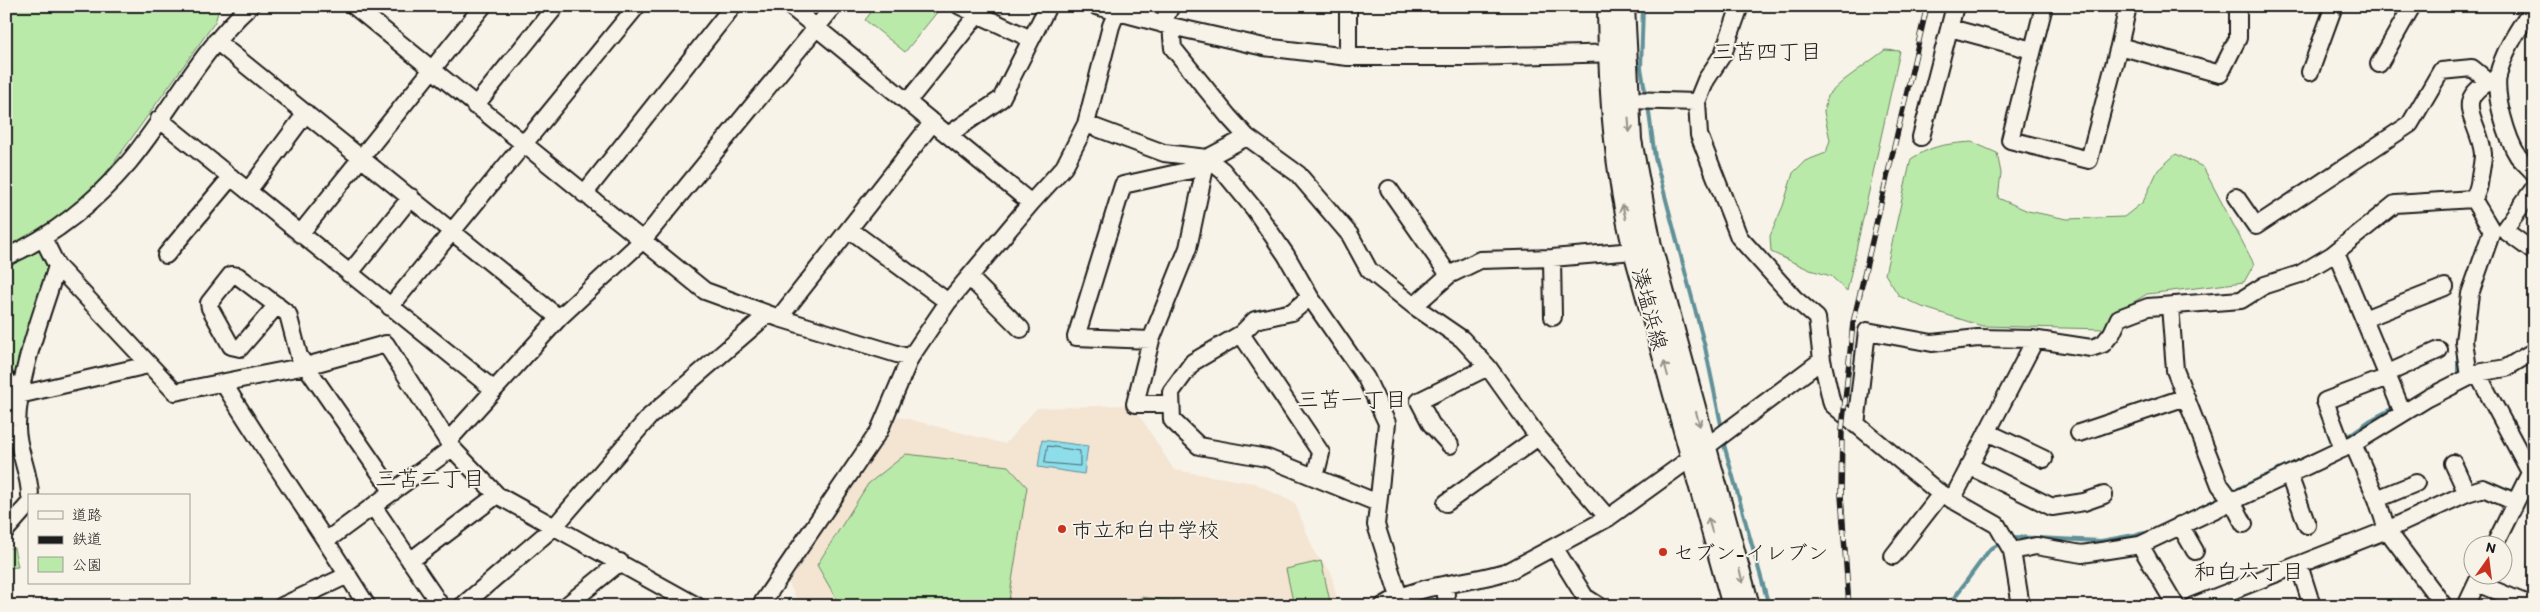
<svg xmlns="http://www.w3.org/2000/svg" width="2540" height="612" font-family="Itim,'Klee One',sans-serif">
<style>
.built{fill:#f4e4d2}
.green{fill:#baeaa9;stroke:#6b8362}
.water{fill:#8dddea;stroke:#609098}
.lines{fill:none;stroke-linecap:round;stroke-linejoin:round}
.shore{stroke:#49696e;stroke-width:1}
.stream{stroke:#609098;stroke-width:4}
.minor-casing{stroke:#1c1c1c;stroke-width:20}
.major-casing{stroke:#1c1c1c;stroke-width:24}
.minor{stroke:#f7f3e8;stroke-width:16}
.major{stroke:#f7f3e8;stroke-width:20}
.rail-casing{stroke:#1c1c1c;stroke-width:5.5}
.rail{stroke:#f7f3e8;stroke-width:4;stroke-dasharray:11;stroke-linecap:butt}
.oneway{stroke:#94928c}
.poi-dot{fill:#c8321e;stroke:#f7f3e8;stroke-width:2}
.labels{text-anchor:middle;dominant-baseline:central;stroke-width:4;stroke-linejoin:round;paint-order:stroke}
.street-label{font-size:21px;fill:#1c1c1c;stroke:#f7f3e8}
.poi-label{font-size:21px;fill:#1c1c1c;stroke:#f7f3e8;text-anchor:start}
.neighbourhood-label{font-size:22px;fill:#1c1c1c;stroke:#f7f3e8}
</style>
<rect width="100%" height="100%" fill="#f7f3e8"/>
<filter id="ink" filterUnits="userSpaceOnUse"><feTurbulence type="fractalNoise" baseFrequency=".02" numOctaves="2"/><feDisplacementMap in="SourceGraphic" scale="10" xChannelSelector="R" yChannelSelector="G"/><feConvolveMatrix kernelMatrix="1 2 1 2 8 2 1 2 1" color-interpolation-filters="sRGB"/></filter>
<g filter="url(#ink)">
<!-- built -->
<path class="built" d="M1129,405L1143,421L1174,470L1254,483L1295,503L1315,554L1331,572L1338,606H800L787,579L892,415L1005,444L1037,408Z"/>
<!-- green -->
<path class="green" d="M6,6H220L215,22L113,164L44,249L49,269L14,382L6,370Z
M876,6H942L905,52L865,20Z
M1885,50L1900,51L1847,291L1831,276L1810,270L1771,252L1770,236L1783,206L1793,173L1805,161L1826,153L1830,140L1824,112L1827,96L1843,81Z
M1972,142L1997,153L2001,173L1998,198L2028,211L2067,219L2124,217L2143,202L2158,170L2176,154L2203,167L2254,264L2244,282L2147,294L2127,306L2105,329L1982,326L1922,307L1899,296L1885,274L1911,159C1933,145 1946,144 1972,142Z
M906,454L1008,466L1027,487L1008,606L840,605L817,565L868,484Z
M6,548H14L18,567L6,568Z
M1321,561L1331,606H1294L1286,569Z
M1141,597L1204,605L1130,606Z"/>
<!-- water -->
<path class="water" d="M1042,440L1088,446L1084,474L1038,467Z"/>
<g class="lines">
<!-- shore -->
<path class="shore" d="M1048,446L1080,451V466L1045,463Z"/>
<!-- stream -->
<path class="stream" d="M1643,6L1641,68L1646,96
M1648,105L1655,158L1705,347L1722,429
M2455,376L2458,374V355
M2344,439L2371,420L2395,407
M1723,441L1769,606
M2231,492L2318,452
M2202,507L2223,496
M2009,539L2013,537L2101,541L2151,532
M1948,606L1990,549L2003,542"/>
<!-- minor casing -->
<g class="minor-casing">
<path id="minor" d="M354,6L705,291L779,318L910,358
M790,6L1031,203
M960,6L1031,39
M1096,6L1171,26L1264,47L1348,57H1469L1620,53
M1348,6V57
M1740,6L1723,54L1706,80L1697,102L1699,135L1739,237L1794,298L1817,318L1822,360L1832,404L1937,491L1997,525L2012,551L2021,606
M2044,6L2010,140L2089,160L2119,46L2220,74L2238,38V6
M2534,7C2519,27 2504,50 2498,75C2494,95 2507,139 2518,156C2523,162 2529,167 2534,173
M1162,24L1171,6
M1171,26L1173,48L1228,116L1247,137L1298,174L1350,235L1369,270L1414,306L1462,339L1488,367L1538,437L1608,518
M1950,28L2032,50
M216,41L559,318
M2119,46L2128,6
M2379,64L2412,6
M2310,72L2334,6
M1628,100L1697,102
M908,101L978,14
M475,106L556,6
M159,119L493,389
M1086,124L1164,153L1207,158L1223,171L1255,210L1286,255L1310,297L1366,378L1387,423L1376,525L1402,606
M948,135L1001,99L1048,6
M1921,137L1955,6
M2534,188L2504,230L2534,252
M1389,189L1449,275
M248,191L306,113
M584,194L733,6
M2236,197L2256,226L2410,124L2441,71L2472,68L2488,81
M849,229L948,302
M300,234L483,6
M43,238L57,266L175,392L306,366L386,344L452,448L497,495L697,606
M2336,252L2403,413
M166,255L231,177
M6,257C54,236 95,202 129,162C171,111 200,51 250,6
M1552,258L1553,317
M349,274L411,197
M969,277L1021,329
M1310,297L1292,312L1255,320L1241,334L1193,362L1171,392L1172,420L1199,446L1267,458L1378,503
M277,305L240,348L231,346L210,308L209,303L231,275L238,276L288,314L299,356L393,492
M1414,306L1449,275L1480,260L1552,258L1634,251
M2170,306L2175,370L2220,485L2232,501L2244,524
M390,307L637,6
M779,318L933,122
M2364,319L2445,287
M1241,334L1321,453L1315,477
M1151,340L1076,337L1123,185L1205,167
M2477,373L2530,472L2534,471
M2386,374L2439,350
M2469,377L2464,341L2470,294L2492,231L2473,199
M6,379L19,395L148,365
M224,384C270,459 321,531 367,606
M1171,404H1135L1151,340L1188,248L1207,158L1247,137
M1856,425L1867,331L1932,343L1978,338L2032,339L2091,348L2103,344L2112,333L2119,318L2148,307L2241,300L2265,285L2300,274L2332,255L2395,204L2473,199C2478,192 2479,186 2480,177C2481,170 2483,161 2483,154C2480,119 2447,100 2498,77
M1987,432L2044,459
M2079,433L2186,397
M448,441L559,318L643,240L834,6
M2353,444L2377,499L2387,530L2444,606
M1450,445L1431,424L1419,401L1488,367
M1706,447L1822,360
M2343,449L2325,401L2388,377
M2453,463L2467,493
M1969,466L2052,507L2084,502L2104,495
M2289,475L2307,525
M30,496C30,472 16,448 17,425C18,374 42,315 57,266
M2377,499L2416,483
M1952,500L2035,340
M1446,503L1538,437
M373,506L441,606
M2180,525L2195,551
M6,530L29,504
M327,540L452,448
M2495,544L2534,465
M2140,545L2176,606
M1554,547L1585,597L1599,606
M2012,551L2036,546L2082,554L2140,545L2353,444L2428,398L2477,373L2506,368L2534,351
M1893,556L1941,494
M410,561L497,495
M2299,565L2312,606
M2477,583L2532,606
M1445,585L1447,606
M282,606L348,575
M462,606L555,526L650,416L768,314
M566,606L620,562
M760,606L879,431L910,358L948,302L1031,203L1064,167L1086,124L1111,26L1119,6
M1383,606C1421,582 1469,585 1511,570L1608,518L1691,458
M2193,606L2387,530L2467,493L2483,488L2515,502
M2466,606L2481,574"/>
</g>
<!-- major casing -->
<g class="major-casing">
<path id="major" d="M1608,6C1609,91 1614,168 1634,251L1733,606
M1624,6L1631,140L1651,246L1749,606"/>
</g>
<!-- minor -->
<use href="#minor" class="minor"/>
<!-- major -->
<use href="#major" class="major"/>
<!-- rail casing -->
<g class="rail-casing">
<path id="rail" d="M1849,606L1841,495L1842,430L1853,323L1927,6"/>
</g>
<!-- rail -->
<use href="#rail" class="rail"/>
</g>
<!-- one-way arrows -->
<defs><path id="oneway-shaft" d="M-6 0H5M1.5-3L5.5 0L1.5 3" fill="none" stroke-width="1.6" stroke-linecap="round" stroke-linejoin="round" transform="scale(1.25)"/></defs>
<g class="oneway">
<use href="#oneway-shaft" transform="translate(1629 125) rotate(86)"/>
<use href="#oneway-shaft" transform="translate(1624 212) rotate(-103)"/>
<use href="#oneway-shaft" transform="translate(1666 369) rotate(-105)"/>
<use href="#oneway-shaft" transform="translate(1698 419) rotate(75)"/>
<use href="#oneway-shaft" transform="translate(1710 525) rotate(-106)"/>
<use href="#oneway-shaft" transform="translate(1741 576) rotate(75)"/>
</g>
</g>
<!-- markers -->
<g class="poi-dot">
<circle cx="1062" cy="529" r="5"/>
<circle cx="1663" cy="552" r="5"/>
</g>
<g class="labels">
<!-- street labels -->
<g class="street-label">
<text transform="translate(1650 309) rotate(75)">湊塩浜線</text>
</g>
<!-- poi labels -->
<g class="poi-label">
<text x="1072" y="529">市立和白中学校</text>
<text x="1673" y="552">セブン-イレブン</text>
</g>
<!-- neighbourhood labels -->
<g class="neighbourhood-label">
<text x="1767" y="51">三苫四丁目</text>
<text x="1352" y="399">三苫一丁目</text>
<text x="430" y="478">三苫二丁目</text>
<text x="2249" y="571">和白六丁目</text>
</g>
</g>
<!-- margin -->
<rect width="2540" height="612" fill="none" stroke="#f7f3e8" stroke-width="25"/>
<rect x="12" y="12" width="2515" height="587" fill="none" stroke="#1c1c1c" stroke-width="2" filter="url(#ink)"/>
<!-- legend -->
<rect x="28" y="494" width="162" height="90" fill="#f7f3e8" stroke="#9f9d96"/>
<rect x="38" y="511" width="25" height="8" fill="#f7f3e8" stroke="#9f9d96"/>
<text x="72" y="520" font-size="15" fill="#1c1c1c">道路</text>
<rect x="38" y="536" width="25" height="8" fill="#1c1c1c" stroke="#9f9d96"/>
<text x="72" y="544" font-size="15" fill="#1c1c1c">鉄道</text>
<rect x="38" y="557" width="25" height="15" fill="#baeaa9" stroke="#9f9d96"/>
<text x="72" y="570" font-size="15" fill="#1c1c1c">公園</text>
<!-- north arrow -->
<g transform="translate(2488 560) rotate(14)"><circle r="24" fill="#f7f3e8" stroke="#9f9d96"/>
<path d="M0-4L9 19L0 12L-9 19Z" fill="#c8321e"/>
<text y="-8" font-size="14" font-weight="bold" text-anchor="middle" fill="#1c1c1c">N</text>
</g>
</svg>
